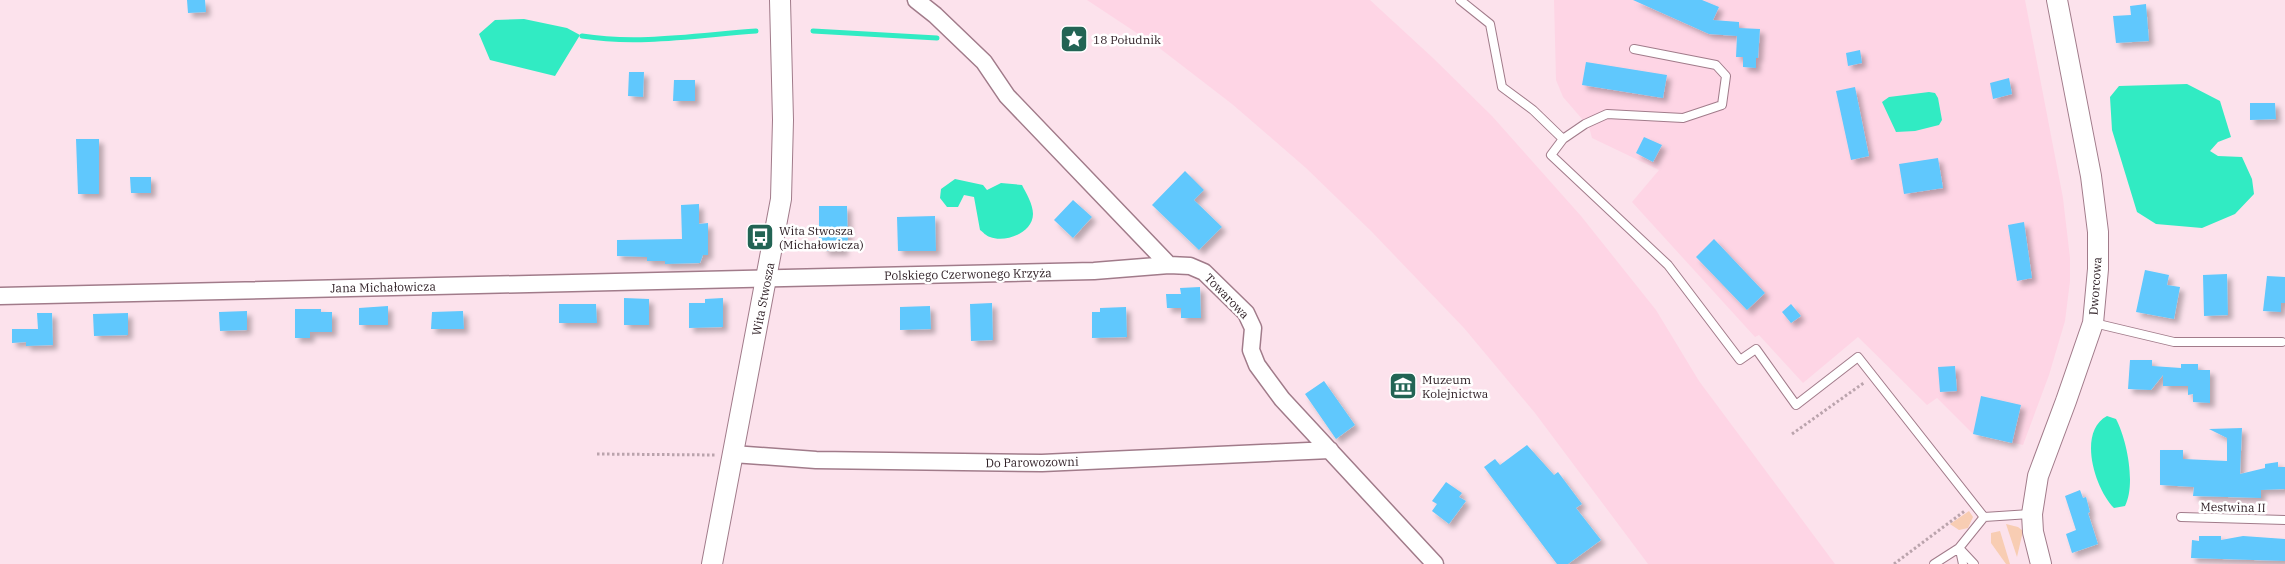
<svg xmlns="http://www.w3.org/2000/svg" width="2285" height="564" font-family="'IBM Plex Serif',serif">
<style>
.built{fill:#fed5e5}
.green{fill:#f8cdb3}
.water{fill:#31ebc3}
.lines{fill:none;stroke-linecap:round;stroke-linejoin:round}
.stream{stroke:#31ebc3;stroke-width:5}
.building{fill:#60c8fd;filter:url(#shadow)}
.service-casing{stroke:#a17b8a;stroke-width:10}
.minor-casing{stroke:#a17b8a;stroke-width:19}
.tertiary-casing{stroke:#a17b8a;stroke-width:22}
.path{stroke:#baa3ac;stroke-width:3;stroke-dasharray:2.5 2.5;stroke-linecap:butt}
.service{stroke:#fff;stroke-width:8}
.minor{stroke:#fff;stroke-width:16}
.tertiary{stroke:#fff;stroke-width:20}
.labels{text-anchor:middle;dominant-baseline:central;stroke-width:5;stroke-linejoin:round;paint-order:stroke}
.poi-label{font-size:12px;fill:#2e1f25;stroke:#fff;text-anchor:start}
.street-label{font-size:12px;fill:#2e1f25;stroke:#fff}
</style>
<defs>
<filter id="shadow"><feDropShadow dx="4.5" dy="4.5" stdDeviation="2.5" flood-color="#0004"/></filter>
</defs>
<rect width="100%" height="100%" fill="#fce2ec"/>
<!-- built -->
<path class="built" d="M1087,0H1370L1433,58L1492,116L1581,216L1656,310L1699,381L1835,564H1648L1535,413L1464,328L1372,232L1306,168L1232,104L1158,47Z
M1554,0H2025L2063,198L2070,258V281L2065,321L2049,375L2023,445L1973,434L1937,398L1927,405L1858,337L1803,383L1759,335L1755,337L1632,202L1659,170L1592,138L1589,127L1563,97L1556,80Z"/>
<!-- green -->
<path class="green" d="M1969,511L1973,517L1968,528L1959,530L1950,524Z
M2006,524L2018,527L2023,531L2017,557Z
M2000,531L2010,564H2006L1991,543V533Z"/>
<!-- water -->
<path class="water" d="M524,19L567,28L580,35L555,76L490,60L479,34L495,20Z
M2187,84L2220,101L2231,137L2218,142L2210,151L2218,156L2242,157L2252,179L2254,194L2235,214L2202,228L2156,224L2137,212L2112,130L2110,97L2119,86Z
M1929,92L1935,93L1938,98L1942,120L1939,125L1915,131L1896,132L1882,102L1889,97Z
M955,179L983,185L987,190L1001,183L1022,185C1026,193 1033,204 1033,214C1033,233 1005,243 990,237C986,236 983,232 980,230L974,197L964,195L958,207H947L940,198L941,189Z
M2107,416L2116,419C2127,440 2136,484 2125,506L2114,508C2095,489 2077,432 2107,416Z"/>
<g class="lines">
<!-- stream -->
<path class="stream" d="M813,31L937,38
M582,36C639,45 699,35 756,31"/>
</g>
<!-- building -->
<path class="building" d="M187,0H205L206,12L188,13Z
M1633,0H1702L1719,7L1713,20L1739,22V28L1760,29L1758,58H1756V68L1743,67V57H1736L1737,36L1709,34Z
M2146,4L2149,41L2116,43L2113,16L2131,15L2130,6Z
M1860,50L1862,63L1848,66L1846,53Z
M1586,62L1667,75L1663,98L1582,85Z
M629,72H644L643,97L628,96Z
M2009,78L2012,94L1993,99L1990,83Z
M674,80H695V101H673Z
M1855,87L1869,156L1851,160L1836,91Z
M2250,103H2275L2276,119L2250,120Z
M1644,137L1662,145L1653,162L1636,153Z
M76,139H99V194H78Z
M1938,158L1943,188L1904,194L1899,164Z
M1185,171L1204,190L1194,200L1222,227L1199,250L1152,205Z
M130,177H151V193H131Z
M1073,200L1092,217L1073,238L1054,220Z
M699,204V224L708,223V255H703L700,263L665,264V261H647V257L617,256V240L682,239L681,205Z
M819,206H847L848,243H843L844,251H824V244H819Z
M935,216L936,251H898L897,217Z
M2024,222L2032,278L2017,281L2008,225Z
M1714,239L1765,293L1747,310L1696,257Z
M2145,270L2169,275L2167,285L2180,287L2174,319L2136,312Z
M2227,274L2228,315L2204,316L2203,275Z
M2267,276L2285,277V303H2281V312L2263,311Z
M1200,287L1201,318H1181V308H1167L1166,294H1181L1180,288Z
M624,298L649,299V325H624Z
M723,298V327L689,328V303H705V299Z
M992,303L993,340L971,341L970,304Z
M559,304H596L597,323H559Z
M1791,304L1801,316L1791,323L1782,312Z
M388,306V325H359V308Z
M930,306L931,329L900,330V307Z
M1126,307L1127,337L1092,338V312H1100V308Z
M295,309H321V312H332V332H310V338H295Z
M247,311V330L220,331L219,312Z
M463,311L464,329H431L432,312Z
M37,313H52L53,345L26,346V342L12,343V329H38Z
M128,313V335L94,336L93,314Z
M2130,360H2152V366L2181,368V364H2198V370H2210V403L2193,402V394L2188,395V386H2163V375L2151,390L2128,389Z
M1955,366L1957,391L1940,392L1938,367Z
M1324,381L1355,425L1336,439L1305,394Z
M1981,396L2021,405L2012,443L1973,434Z
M2242,428L2240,474L2265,468V464L2278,462V467H2285V489L2261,490V498L2193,496L2194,487L2160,485V450H2183V459L2227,461V438L2209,429Z
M1527,445L1554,475L1558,472L1582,504L1576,508L1601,540L1568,564H1557L1484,467L1495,459L1500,465Z
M1446,482L1462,493L1459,497L1466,501L1449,524L1432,511L1437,504L1432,501Z
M2080,490L2083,498L2086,497L2090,512L2088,513L2098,544L2072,553L2066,534L2076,530L2065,496Z
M2199,536H2221V540L2243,536L2285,539V561L2191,558L2192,540L2199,541Z"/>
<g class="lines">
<!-- service casing -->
<g class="service-casing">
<path id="service" d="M1460,0L1490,24L1502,87L1533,110L1563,139
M1634,49L1716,65L1726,76L1722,105L1683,118L1607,114L1585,124L1563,139L1551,155L1668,265L1740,360L1756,349L1796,405L1858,357L1984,517
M2094,323L2174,342H2282
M2181,517L2285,520
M1959,548L1974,564
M1960,550L1963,564
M1934,564L1959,548L1984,517L2030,514"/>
</g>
<!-- minor casing -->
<g class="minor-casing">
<path id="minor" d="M916,0L935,15L984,62L1007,96L1169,265L1190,266L1204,272L1246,313L1253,328L1251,350L1257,365L1282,399L1435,564
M0,296L1094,271L1169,265
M733,454L816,460L1042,463L1330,450"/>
</g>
<!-- tertiary casing -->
<g class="tertiary-casing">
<path id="tertiary" d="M712,564L781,199L783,120L780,0
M2041,564L2033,532L2032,514L2038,476L2066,401L2093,323L2098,269V232L2091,176L2057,0"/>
</g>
<!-- path -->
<path class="path" d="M1792,434L1865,382
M597,454L716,455
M1894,564L1966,510"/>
<!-- service -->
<use href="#service" class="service"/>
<!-- minor -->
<use href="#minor" class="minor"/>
<!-- tertiary -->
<use href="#tertiary" class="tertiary"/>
</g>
<!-- icons -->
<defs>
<g id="sight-square" transform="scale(1.4375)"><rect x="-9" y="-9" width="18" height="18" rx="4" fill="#226454" stroke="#fff"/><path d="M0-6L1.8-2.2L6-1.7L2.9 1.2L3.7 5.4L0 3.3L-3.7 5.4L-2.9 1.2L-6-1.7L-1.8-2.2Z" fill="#fff"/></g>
<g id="bus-square" transform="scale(1.4375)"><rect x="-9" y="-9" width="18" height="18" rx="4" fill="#226454" stroke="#fff"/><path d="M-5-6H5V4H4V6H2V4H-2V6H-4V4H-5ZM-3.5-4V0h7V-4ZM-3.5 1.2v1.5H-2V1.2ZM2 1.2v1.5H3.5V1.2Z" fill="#fff"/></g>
<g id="museum-square" transform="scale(1.4375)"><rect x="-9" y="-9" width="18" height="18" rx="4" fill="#226454" stroke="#fff"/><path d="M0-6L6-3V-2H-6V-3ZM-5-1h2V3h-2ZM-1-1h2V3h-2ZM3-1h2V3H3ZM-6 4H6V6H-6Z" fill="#fff"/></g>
</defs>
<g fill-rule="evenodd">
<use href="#sight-square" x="1074" y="39"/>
<use href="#bus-square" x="760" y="237"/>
<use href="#museum-square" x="1403" y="386"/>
</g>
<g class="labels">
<!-- poi labels -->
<g class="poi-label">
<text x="1093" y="39">18 Południk</text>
<text x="779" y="230">Wita Stwosza<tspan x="779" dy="14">(Michałowicza)</tspan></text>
<text x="1422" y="379">Muzeum<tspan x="1422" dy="14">Kolejnictwa</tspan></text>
</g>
<!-- street labels -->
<g class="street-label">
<text transform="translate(968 274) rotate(-1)">Polskiego Czerwonego Krzyża</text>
<text transform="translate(2095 286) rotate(-86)">Dworcowa</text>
<text transform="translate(383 287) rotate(-1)">Jana Michałowicza</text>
<text transform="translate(1227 296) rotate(46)">Towarowa</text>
<text transform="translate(763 299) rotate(-79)">Wita Stwosza</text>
<text transform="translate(1032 462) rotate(-1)">Do Parowozowni</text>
<text transform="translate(2233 507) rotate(1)">Mestwina II</text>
</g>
</g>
</svg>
